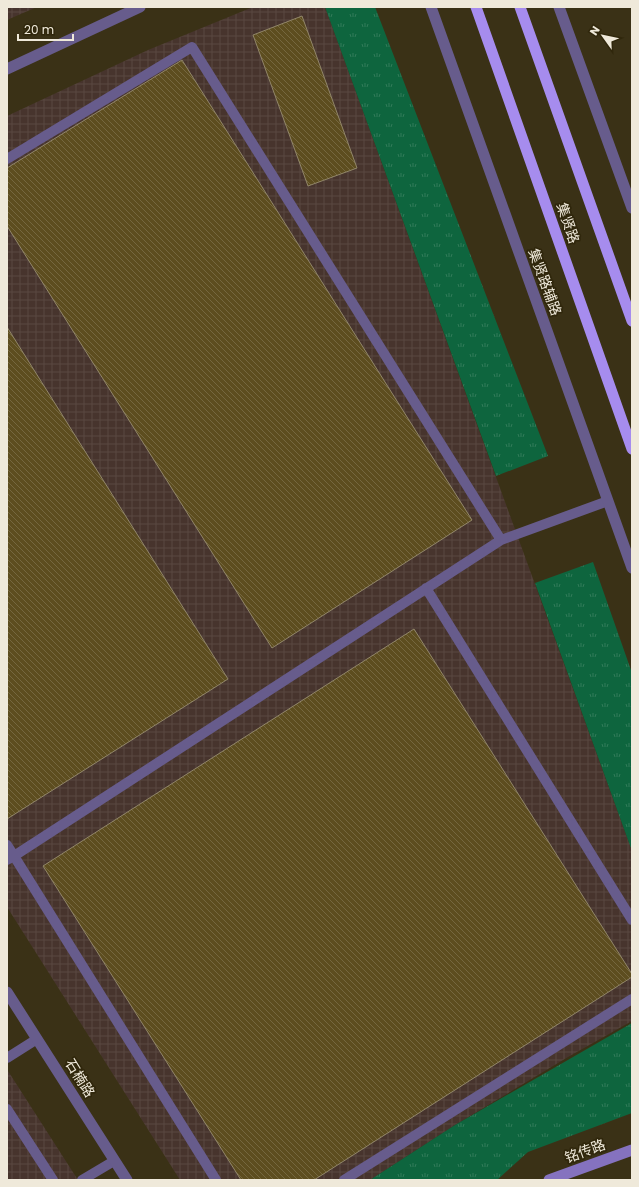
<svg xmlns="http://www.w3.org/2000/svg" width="639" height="1187" font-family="Poppins,'Noto Sans SC',sans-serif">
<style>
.industrial{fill:url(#industrial-grid)}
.grass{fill:url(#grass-tufts)}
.building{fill:url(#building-back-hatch);stroke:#918669}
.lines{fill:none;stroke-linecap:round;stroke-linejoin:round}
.service{stroke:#675c8c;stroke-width:10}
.tertiary{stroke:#675c8c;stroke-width:11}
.secondary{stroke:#8572bf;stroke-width:11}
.trunk{stroke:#a68cee;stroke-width:11}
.labels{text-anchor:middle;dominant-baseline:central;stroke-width:3.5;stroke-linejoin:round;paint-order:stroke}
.street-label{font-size:14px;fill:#efe9da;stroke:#30270c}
</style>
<defs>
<pattern id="industrial-grid" width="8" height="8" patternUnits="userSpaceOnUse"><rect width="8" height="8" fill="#47342d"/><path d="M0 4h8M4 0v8" fill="none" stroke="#594841"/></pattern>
<pattern id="grass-tufts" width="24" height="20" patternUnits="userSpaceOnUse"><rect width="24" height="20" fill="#0e653e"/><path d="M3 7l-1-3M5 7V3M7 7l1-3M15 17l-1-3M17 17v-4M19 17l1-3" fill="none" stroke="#317b59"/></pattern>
<pattern id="building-back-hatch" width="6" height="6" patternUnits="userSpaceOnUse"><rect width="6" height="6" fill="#5d4d1f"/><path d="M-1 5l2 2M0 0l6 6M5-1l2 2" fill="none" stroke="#75673f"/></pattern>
</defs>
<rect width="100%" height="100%" fill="#3a3116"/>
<!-- industrial -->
<path class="industrial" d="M7,7H37L7,20Z
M253,7H325L632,851V1021L568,1057L455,1125L370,1180H180L7,907V116L148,50Z
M7,1070L8,1071L78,1180H7Z"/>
<!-- grass -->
<path class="grass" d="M325,7H375L548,456L496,476Z
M593,562L632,673V851L535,583Z
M632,1023V1113L528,1152L497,1180H370L455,1125Z"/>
<!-- building -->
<path class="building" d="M302,16L357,168L308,186L253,35Z
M182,60L472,520L272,648L7,226V168Z
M7,327L228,679L7,819Z
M414,629L632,974V977L314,1180H241L43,866Z"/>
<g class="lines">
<!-- service -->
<path class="service" d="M7,159L192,47L501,540
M426,588L632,920
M7,845L14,856L7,860
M7,1058L37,1039
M7,1109L53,1180
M82,1180L114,1161
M216,1180L14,856L501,540L608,501
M344,1180L632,999"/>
<!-- tertiary -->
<path class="tertiary" d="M431,7L632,568
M559,7L632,208
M7,69L140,7
M7,992L127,1180"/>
<!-- secondary -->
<path class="secondary" d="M549,1180L632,1150"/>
<!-- trunk -->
<path class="trunk" d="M476,7L632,449
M520,7L632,321"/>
</g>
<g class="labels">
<!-- street labels -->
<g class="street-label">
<text transform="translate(568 223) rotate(71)">集贤路</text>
<text transform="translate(545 282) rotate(70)">集贤路辅路</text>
<text transform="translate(80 1078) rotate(58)">石楠路</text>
<text transform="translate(585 1151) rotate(-20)">铭传路</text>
</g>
</g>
<!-- border -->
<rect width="639" height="1187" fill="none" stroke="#efe9da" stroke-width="16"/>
<!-- north arrow -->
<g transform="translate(603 36) rotate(303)" stroke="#30270c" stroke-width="3" paint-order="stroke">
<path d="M0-3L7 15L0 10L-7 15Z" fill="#efe9da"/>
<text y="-6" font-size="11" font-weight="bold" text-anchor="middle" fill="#efe9da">N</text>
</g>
<!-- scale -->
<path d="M18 34v6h55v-6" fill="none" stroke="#efe9da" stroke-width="2"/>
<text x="24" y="34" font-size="12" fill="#efe9da" stroke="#30270c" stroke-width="3" paint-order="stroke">20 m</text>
</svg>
